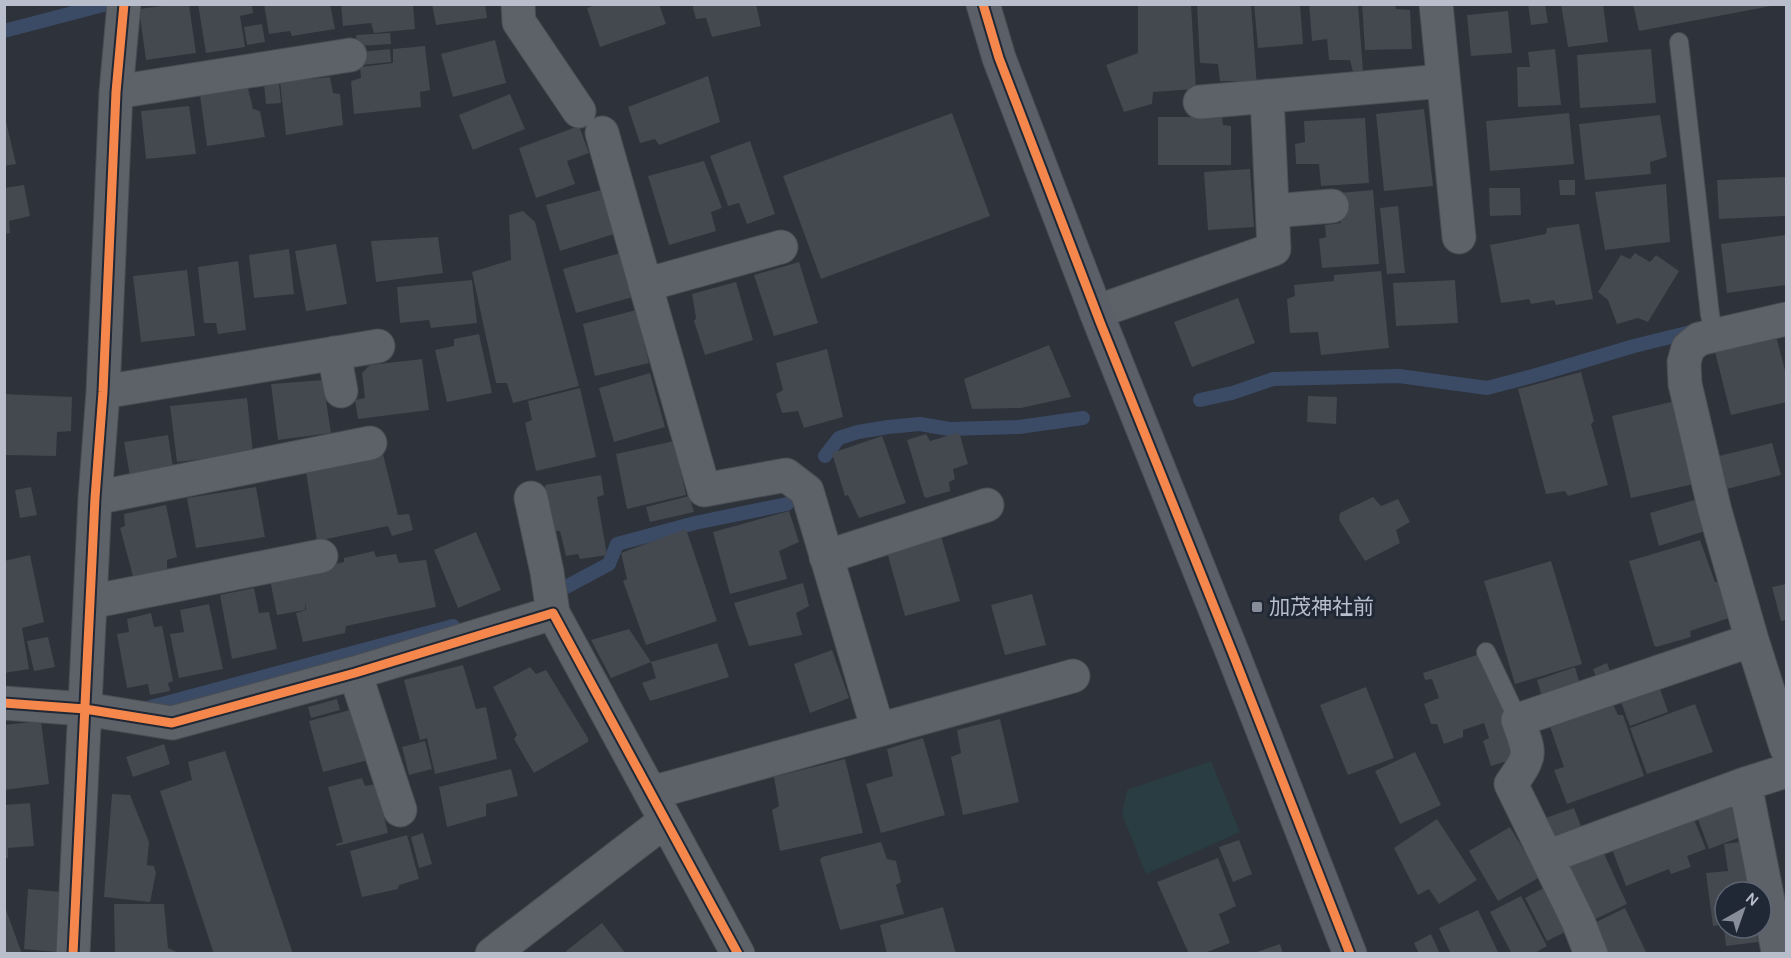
<svg xmlns="http://www.w3.org/2000/svg" width="1791" height="958" font-family="Karla,'Noto Sans JP',sans-serif">
<style>
.green{fill:#2a3d42}
.lines{fill:none;stroke-linecap:round;stroke-linejoin:round}
.stream{stroke:#3c4b65;stroke-width:14}
.building{fill:#44484f}
.lane-casing{stroke:#494d53;stroke-width:20}
.street-casing{stroke:#494d53;stroke-width:35}
.secondary-casing{stroke:#494d53;stroke-width:35}
.lane{stroke:#5d6168;stroke-width:18}
.street{stroke:#5d6168;stroke-width:33}
.secondary{stroke:#5b5f67;stroke-width:33}
.cycleway-casing{stroke:#202836;stroke-width:13}
.cycleway{stroke:#f5874c;stroke-width:9}
.poi-dot{fill:#878d99;stroke:#202836;stroke-width:2}
.labels{text-anchor:middle;dominant-baseline:central;stroke-width:6;stroke-linejoin:round;paint-order:stroke}
.poi-label{font-size:21px;fill:#b8becb;stroke:#202836;text-anchor:start}
</style>
<rect width="100%" height="100%" fill="#2d323b"/>
<!-- green -->
<path class="green" d="M1211,761L1240,832L1146,874L1122,814L1127,790Z"/>
<g class="lines">
<!-- stream -->
<path class="stream" d="M4,31L107,4
M1200,400L1232,393L1273,379L1399,376L1487,388L1540,374L1634,346L1695,331
M825,456L839,438L858,432L888,427L920,424L949,429L1019,427L1083,418
M564,588L609,564L617,544L695,523L787,504
M147,708L453,626"/>
</g>
<!-- building -->
<path class="building" d="M198,4H252L253,13L240,16L245,47L206,53Z
M264,4H330L335,29L292,36L290,31L269,34Z
M341,4H413L415,29L374,33L371,23L343,26Z
M432,4H485L487,18L436,25Z
M598,4H659L666,24L600,47L587,8Z
M692,4H756L761,26L712,37L706,18L696,19Z
M1138,4H1191L1196,89L1153,92L1152,104L1124,112L1106,65L1138,53Z
M1197,4H1251L1257,87L1238,89L1236,81H1220L1218,64L1200,63Z
M1254,4H1300L1303,44L1258,48Z
M1309,4H1358L1363,71L1353,72L1350,60H1329L1327,39L1312,41Z
M1362,4H1395L1396,9L1410,10L1412,49L1365,50Z
M1528,4H1545L1548,23L1531,25Z
M1561,4H1603L1608,42L1568,47Z
M1633,4H1771V6L1639,31Z
M169,5H189L196,53L146,60L139,9Z
M1508,11L1512,53L1471,56L1467,15Z
M262,24L265,42L247,45L244,27Z
M390,33L391,44L357,46L356,35Z
M495,40L506,83L453,97L441,54Z
M425,46L430,90L420,92L421,107L354,114L351,81L361,78L360,67L393,63V49Z
M390,49L391,62L362,65L361,52Z
M1555,49L1561,105L1518,107L1517,67H1530L1528,52Z
M1651,49L1656,103L1580,108L1577,55Z
M708,76L720,122L659,145L655,139L640,143L628,107Z
M330,77L333,93L340,94L343,125L286,135L280,82Z
M279,83L281,103L266,104L264,84Z
M248,88L253,109L260,111L265,137L207,146L200,95Z
M510,94L525,129L473,150L459,115Z
M189,106L196,154L146,159L141,111Z
M1424,109L1433,186L1384,191L1376,114Z
M4,113L16,164L4,166Z
M952,113L990,216L821,279L783,176Z
M1569,113L1574,164L1490,171L1486,121Z
M1660,115L1667,157L1650,162L1651,174L1585,180L1579,124Z
M1158,117H1222L1223,125L1231,126V165H1158Z
M1365,118L1369,183L1321,186L1319,164H1296L1295,144L1305,142L1304,121Z
M579,126L589,153L567,161L575,184L536,198L519,148Z
M750,141L775,214L747,224L739,203L728,206L710,156Z
M704,161L722,208L711,212L716,231L669,245L648,176Z
M1250,169L1254,227L1208,230L1204,172Z
M1786,177V216L1719,219L1717,180Z
M1559,180H1575V195H1560Z
M1666,184L1670,242L1605,250L1595,192Z
M24,185L30,216L9,221L10,233L4,234V188Z
M1489,188H1520L1521,215L1490,216Z
M601,190L614,234L560,251L546,205Z
M1373,190L1379,264L1322,268L1319,239L1326,237L1325,225L1341,223L1339,193Z
M1398,206L1405,273L1387,274L1380,208Z
M523,211L535,222L579,386L513,403L507,383H496L472,272L511,260L509,215Z
M1579,224L1593,299L1556,305L1554,300L1531,304L1529,299L1501,303L1490,245L1546,234L1547,228Z
M1786,235V285L1727,293L1721,244Z
M438,237L443,273L376,282L371,241Z
M336,244L347,304L306,311L295,251Z
M289,249L294,294L254,298L249,255Z
M620,253L633,297L576,313L563,269Z
M1635,253L1650,262L1656,255L1679,271L1648,322L1638,318L1617,324L1608,300L1598,292L1621,255L1630,259Z
M238,261L246,330L218,334L216,323H204L198,267Z
M799,262L818,323L774,336L754,275Z
M187,270L195,336L141,342L133,276Z
M1381,271L1389,348L1321,355L1318,332L1290,333L1287,299L1295,296L1294,285L1334,281V275Z
M472,280L477,323L431,328L429,320L400,323L397,287Z
M1455,280L1458,323L1396,326L1393,283Z
M736,282L753,340L705,355L694,321L696,318L692,294Z
M1238,298L1255,343L1192,367L1174,322Z
M636,310L649,363L595,376L583,324Z
M479,334L492,393L447,402L435,350L454,346V339Z
M1776,336L1786,374V402L1731,415L1715,352Z
M1049,345L1071,397L1021,408L972,409L964,379Z
M827,349L843,417L804,428L798,411L782,413L776,394L783,390L776,363Z
M422,359L429,410L358,419L355,400L365,398L362,373L370,365Z
M1581,372L1594,421L1591,424L1608,485L1568,496L1565,491L1546,494L1518,389Z
M650,373L665,427L614,442L599,388Z
M323,380L331,433L278,440L271,384Z
M580,388L596,457L536,471L525,423L532,420L528,401Z
M4,394L72,397L71,431L57,432L56,456L4,455Z
M1308,396L1337,397L1336,424L1307,422Z
M247,398L253,453L177,462L170,406Z
M1675,401L1694,484L1631,498L1612,416Z
M957,433L960,435L968,464L953,469L955,479L949,482L950,491L926,498L924,496L907,440L926,434L930,441Z
M168,435L173,468L130,476L124,442Z
M882,436L906,503L859,518L848,495L845,496L832,453Z
M674,441L686,495L627,509L616,454Z
M1772,443L1781,475L1727,489L1719,456Z
M383,454L398,515L409,514L413,530L392,536L388,526L317,541L306,472Z
M601,475L604,495L597,497L607,555L580,559L578,554L566,556L560,531H551L545,485Z
M31,487L37,515L20,518L15,490Z
M256,487L265,537L196,548L187,498Z
M689,496L694,512L650,522L646,507Z
M1373,497L1381,506L1398,499L1410,522L1396,530L1400,543L1365,561L1339,520L1340,513Z
M1698,499L1708,530L1659,546L1650,513Z
M166,505L177,557L167,560V570L133,576L120,528L125,526L124,514Z
M789,511L799,542L779,551L787,579L730,594L713,532Z
M686,529L717,621L646,645L623,581L627,579L621,553Z
M476,532L501,590L458,608L434,550Z
M941,536L960,601L905,616L887,552Z
M1700,540L1715,582H1723L1732,617L1690,631L1691,637L1656,647L1654,645L1629,561Z
M374,551L376,557L396,554L399,563L426,560L436,607L346,626L345,633L303,642L296,613L306,610L305,602V610L277,615L270,580L344,562V558Z
M30,555L44,622L22,628L29,669L4,673V561Z
M1551,561L1582,664L1515,684L1484,581Z
M803,583L809,606L796,613L802,635L749,646L734,603Z
M1786,584V620L1781,621L1772,587Z
M254,588L259,613L269,612L277,649L232,659L220,595Z
M1032,594L1046,645L1005,655L991,605Z
M209,604L223,669L179,678L170,634L184,632L180,610Z
M151,613L154,627L162,626L173,681L168,683L170,691L150,695L148,684L127,688L117,634L129,632L127,619Z
M629,629L651,662L611,678L591,640Z
M48,637L55,667L34,671L27,641Z
M717,643L729,677L650,701L642,683L656,678L651,662Z
M832,650L849,698L810,713L794,664Z
M1486,652L1520,757L1491,766L1483,741L1489,738L1484,723L1463,730V737L1444,744L1437,724H1431L1424,704L1439,698L1432,679L1425,680L1423,673Z
M1607,663L1613,679L1599,685L1593,669Z
M463,665L476,709L486,707L497,759L435,774L427,738L420,740L404,680Z
M530,667L536,674L546,670L588,738V742L534,773L514,739L517,735L493,687Z
M1575,667L1581,688L1543,700L1537,680Z
M1657,680L1668,712L1630,726L1618,694Z
M1366,687L1394,758L1348,775L1320,705Z
M1608,695L1618,715H1623L1644,776L1567,804L1554,770L1564,767L1547,718Z
M337,699L340,710L311,718L308,707Z
M1695,704L1713,752L1647,774L1630,728Z
M354,709L368,760L323,772L309,721Z
M1000,719L1019,802L963,815L951,757L961,753L957,730Z
M41,721L49,784L4,790V725Z
M923,738L945,815L881,833L866,784L893,776L887,749Z
M425,741L432,769L409,775L402,747Z
M164,744L170,764L133,777L126,757Z
M225,751L293,954H214L160,791L192,780L188,762Z
M1415,752L1441,805L1400,824L1375,771Z
M845,759L863,833L780,851L772,810L779,806L774,777Z
M511,769L518,796L486,804V816L447,827L439,787Z
M362,778L365,786L376,784L388,833L337,846L336,844L343,842L328,787Z
M112,794L130,795L149,842L147,865L154,866L156,873L150,902L104,897Z
M1732,797L1746,835L1709,849L1695,811Z
M30,803L34,846L8,848V858L4,859V805Z
M1574,808L1584,834L1547,846L1537,821Z
M1691,812L1706,849L1687,856L1691,867L1671,874L1669,869L1626,886L1610,844Z
M1437,819L1477,880L1439,904L1429,889L1418,895L1394,848Z
M1510,827L1540,877L1498,901L1469,851Z
M423,833L432,864L419,868L411,837Z
M407,835L419,879L399,885L398,889L362,897L350,851Z
M1239,840L1252,874L1233,882L1219,847Z
M1748,841L1754,892H1725V924L1713,926L1706,873L1728,871L1724,844Z
M881,842L887,859L896,861L901,882L896,885L904,914L840,930L820,860L822,857Z
M1600,845L1627,904L1587,923L1559,863Z
M1218,858L1236,906L1219,914L1230,943L1202,954H1189L1157,882Z
M1551,884L1573,928L1547,941L1525,898Z
M28,889L62,892L56,952L24,949Z
M1521,896L1547,946L1533,954H1512L1490,912Z
M114,904H164L168,948L181,954H115Z
M5,907L22,954H4Z
M943,907L956,954H887L880,925Z
M1625,908L1647,954H1602L1588,926Z
M1478,910L1499,954H1451L1439,928Z
M602,923L626,954H569L566,951Z
M1724,928H1756L1758,942L1726,946Z
M1431,934L1440,954H1419L1414,943Z
M1280,944L1283,954H1254V953Z"/>
<g class="lines">
<!-- lane casing -->
<g class="lane-casing">
<path id="lane" d="M1679,42L1710,315L1715,336
M1486,652L1518,720"/>
</g>
<!-- street casing -->
<g class="street-casing">
<path id="street" d="M518,4L519,22L579,111
M1436,4L1459,237
M116,92L350,55
M1200,102L1443,81
M602,133L704,490L786,475L807,491L878,730
M1273,211L1332,206
M645,285L781,247
M1096,312L1274,249L1267,96
M1786,319L1699,339L1688,348L1684,362L1685,384L1715,511L1752,640L1786,747
M334,353L341,391
M103,392L378,346
M95,498L370,443
M531,498L547,572L553,613
M826,557L987,505
M90,602L321,556
M355,673L400,810
M4,703L85,709L172,723L355,673L553,613L738,954
M1745,784L1778,951
M651,793L1073,676
M1547,857L1745,784L1786,771
M73,954L95,498L103,392L116,92L124,4
M492,954L665,821
M1591,954L1578,921L1511,784C1533,753 1530,755 1518,720L1752,640"/>
</g>
<!-- secondary casing -->
<g class="secondary-casing">
<path id="secondary" d="M983,4L999,58L1100,322L1233,654L1350,954"/>
</g>
<!-- lane -->
<use href="#lane" class="lane"/>
<!-- street -->
<use href="#street" class="street"/>
<!-- secondary -->
<use href="#secondary" class="secondary"/>
<!-- cycleway casing -->
<g class="cycleway-casing">
<path id="cycleway" d="M983,4L999,58L1100,322L1233,654L1350,954
M4,703L85,709L172,723L355,673L553,613L738,954
M73,954L95,498L103,392L116,92L124,4"/>
</g>
<!-- cycleway -->
<use href="#cycleway" class="cycleway"/>
</g>
<!-- markers -->
<rect class="poi-dot" x="1251" y="601" width="12" height="12" rx="3"/>
<g class="labels">
<!-- poi labels -->
<g class="poi-label">
<text x="1269" y="607">加茂神社前</text>
</g>
</g>
<!-- border -->
<rect width="1791" height="958" fill="none" stroke="#b8becb" stroke-width="12"/>
<!-- north arrow -->
<g transform="translate(1743 910) rotate(40)"><circle r="28" fill="#202836" stroke="#5d6472" stroke-width="1.5"/>
<path d="M0-4.5L10 22L0 15L-10 22Z" fill="#878d99"/>
<text y="-9" font-size="16" font-weight="bold" text-anchor="middle" fill="#b8becb">N</text>
</g>
</svg>
